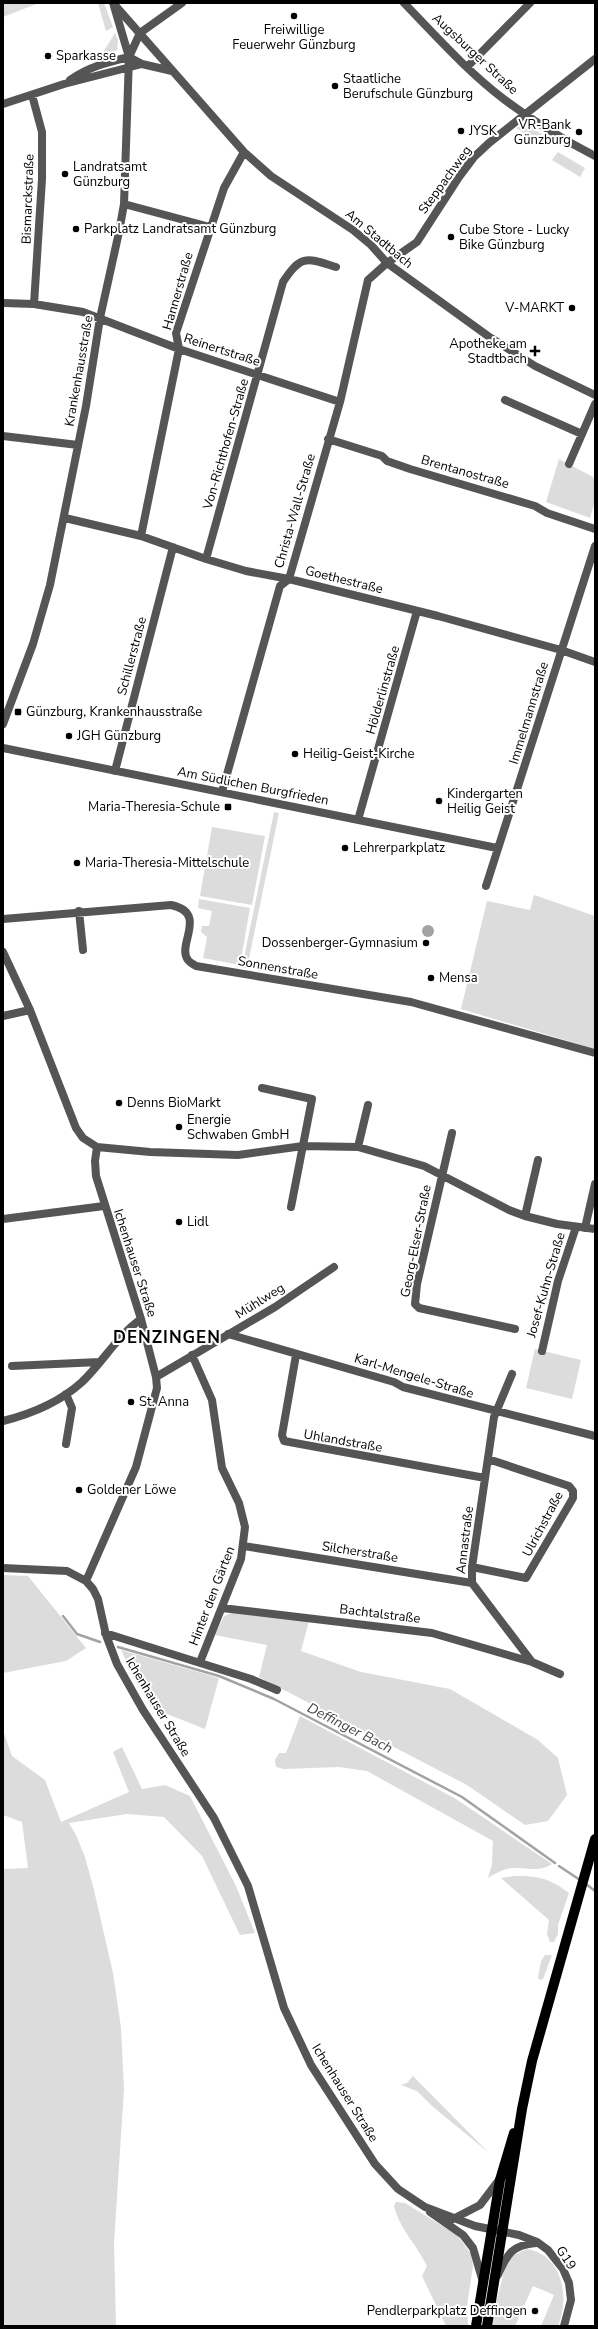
<svg xmlns="http://www.w3.org/2000/svg" width="598" height="2329" font-family="'Nunito Sans',sans-serif">
<style>
.green{fill:#dcdcdc}
.water{fill:#a3a3a3}
.lines{fill:none;stroke-linecap:round;stroke-linejoin:round}
.stream{stroke:#a3a3a3;stroke-width:2.5}
.minor{stroke:#555;stroke-width:8}
.major{stroke:#000;stroke-width:10}
.poi-dot{fill:#000;stroke:#fff;stroke-width:1.5}
.labels{text-anchor:middle;dominant-baseline:central;stroke-width:4;stroke-linejoin:round;paint-order:stroke}
.poi-label{font-size:13px;fill:#000;stroke:#fff;text-anchor:start}
.street-label{font-size:13px;fill:#000;stroke:#fff}
.water-label{font-size:14px;font-style:italic;fill:#444;stroke:#fff}
.district-label{font-size:17px;font-weight:bold;letter-spacing:1px;fill:#000;stroke:#fff}
</style>
<rect width="100%" height="100%" fill="#fff"/>
<!-- green -->
<path class="green" d="M3,3H39L3,17Z
M98,3H104L113,27L106,31Z
M115,33L118,40L117,50L103,59L102,54Z
M520,126C531,126 543,133 549,142L528,136L516,128Z
M558,152L585,168L580,177L552,160Z
M559,459L595,478V501L590,518L546,502Z
M274,812L279,813L247,968L242,967Z
M212,827L265,836L252,905L200,896Z
M534,895L595,916V1049L461,1009L487,901L530,910Z
M199,899L250,908L240,965L203,958L207,937L201,932L202,926H209L212,911L198,908Z
M535,1349L581,1360L572,1399L526,1388Z
M3,1575L28,1576L86,1648L66,1661L3,1673Z
M234,1612L309,1621L301,1651L361,1672L450,1689L538,1740L558,1758L567,1795L548,1821L525,1825L467,1785L259,1677L267,1645L215,1635L224,1616Z
M121,1650L219,1678L205,1729L152,1708L136,1682Z
M300,1716L456,1799L552,1864C539,1873 526,1867 512,1868C503,1869 496,1873 488,1878L492,1864L493,1841L367,1771L339,1767L284,1769L276,1767L275,1760L279,1753H286Z
M3,1730L12,1756L45,1780L61,1822L129,1792L113,1752L122,1747L142,1789L165,1785L190,1796L236,1886L255,1933L240,1935L202,1856L164,1817L127,1814L69,1823L76,1835L85,1857L94,1890L113,1973L121,2028L124,2089L114,2244L116,2326H3V1869L28,1868L22,1822L3,1815Z
M514,1876C539,1876 549,1878 569,1893L558,1925V1934L554,1942H550L547,1934L549,1920L501,1878Z
M545,1955H552L543,1979L540,1980L538,1978L541,1961Z
M413,2076L488,2152L432,2106L417,2091L401,2085L407,2083Z
M396,2202L405,2203L457,2235L471,2254L473,2266L467,2306L468,2326H446L422,2276L427,2266C417,2245 400,2230 394,2206Z
M527,2249C563,2255 570,2298 558,2326H541L554,2295L533,2286L515,2326H490L506,2264L512,2256Z"/>
<!-- water -->
<path class="water" d="M422 931a6 6 0 1 1 12 0a6 6 0 1 1-12 0Z"/>
<g class="lines">
<!-- stream -->
<path class="stream" d="M63,1616L77,1634L100,1642
M118,1647L219,1676L274,1699L462,1797L555,1863
M559,1866L580,1880
M586,1884L595,1891"/>
<!-- minor -->
<path class="minor" d="M113,3L244,152L271,176L353,230L371,245L387,263L488,336L535,366L595,395
M404,3C436,36 468,72 505,100C533,121 564,140 595,156
M114,6L129,57
M129,57L142,64L172,71
M467,67L530,3
M70,80C88,67 108,62 129,57
M32,95L42,132V179L34,304
M3,104L64,84L142,64
M124,204L210,227
M3,303L34,304L83,312L179,349L340,402
M505,400L582,434
M3,436L78,445
M328,439L382,456L387,461L410,469L535,506L547,513L595,529
M569,464L595,404
M65,518L141,536L206,559L246,571L289,579L438,616L561,650L595,662
M141,536L179,349L176,333L224,188L244,152
M206,559L283,282C301,254 307,258 336,267
M3,724L33,644L50,585L86,406L100,318L119,232L124,204L129,57L140,33L182,3
M3,748L497,848
M115,771L173,547
M222,792L280,586L289,579L340,402L368,280L387,263L417,242L459,177L474,157L489,143L595,59
M358,820L417,611
M486,886L595,546
M79,911L83,950
M3,919L171,905C209,913 176,945 188,960C189,962 193,964 196,966L411,1002L595,1053
M3,952L30,1010L76,1128L83,1138L97,1147L150,1152L238,1155L303,1146L358,1147L424,1166L509,1210L525,1216L557,1224L595,1229
M3,1016L30,1010
M262,1088L312,1099L291,1207
M452,1133L417,1284L415,1304L419,1308L515,1329
M358,1147L368,1105
M525,1216L538,1160
M3,1219L104,1206
M585,1228L595,1184
M228,1334L394,1382L403,1387L595,1436
M542,1351L558,1281L576,1227
M192,1355L212,1400L222,1468L239,1503L245,1527L241,1559L200,1662
M296,1355L282,1435L284,1441L485,1478
M12,1366L99,1362
M512,1374L494,1417L472,1567V1583L532,1662
M156,1377L275,1307L334,1267
M3,1421C31,1414 61,1401 82,1382C103,1362 117,1336 141,1319
M66,1444L72,1408L66,1394
M244,1546L472,1583
M472,1567L526,1578L573,1498V1491L569,1486L488,1459
M3,1568L67,1571L86,1581L93,1589L98,1599L106,1635L117,1664L143,1710L214,1818L248,1886L284,2008L311,2065L375,2164L398,2189L425,2207L475,2226L519,2235L537,2242L548,2250L563,2269L569,2283L571,2300L564,2326
M86,1581L136,1467L157,1388L156,1377L141,1319L96,1176L95,1161L97,1147
M222,1608L432,1633L532,1662L560,1674
M105,1633L251,1679L277,1690
M430,2212L463,2235L473,2248L482,2279
M453,2219L480,2205L499,2180
M498,2275C507,2254 512,2245 536,2243"/>
<!-- major -->
<path class="major" d="M476,2326L500,2180L514,2133
M487,2326L522,2109L532,2061L595,1839"/>
</g>
<!-- markers -->
<g class="poi-dot">
<circle cx="294" cy="16" r="4"/>
<circle cx="48" cy="56" r="4"/>
<circle cx="335" cy="86" r="4"/>
<circle cx="461" cy="131" r="4"/>
<circle cx="579" cy="132" r="4"/>
<circle cx="65" cy="174" r="4"/>
<circle cx="76" cy="229" r="4"/>
<circle cx="451" cy="237" r="4"/>
<circle cx="572" cy="308" r="4"/>
<path d="M533 345h4v4h4v4h-4v4h-4v-4h-4v-4h4z"/>
<rect x="14" y="708" width="8" height="8" rx="2"/>
<circle cx="69" cy="736" r="4"/>
<circle cx="295" cy="754" r="4"/>
<circle cx="439" cy="801" r="4"/>
<rect x="224" y="803" width="8" height="8" rx="2"/>
<circle cx="345" cy="848" r="4"/>
<circle cx="77" cy="863" r="4"/>
<circle cx="426" cy="943" r="4"/>
<circle cx="431" cy="978" r="4"/>
<circle cx="119" cy="1103" r="4"/>
<circle cx="179" cy="1127" r="4"/>
<circle cx="179" cy="1222" r="4"/>
<circle cx="131" cy="1402" r="4"/>
<circle cx="79" cy="1490" r="4"/>
<circle cx="535" cy="2311" r="4"/>
</g>
<g class="labels">
<!-- poi labels -->
<g class="poi-label">
<text x="294" y="30" text-anchor="middle">Freiwillige<tspan x="294" dy="15">Feuerwehr Günzburg</tspan></text>
<text x="56" y="56">Sparkasse</text>
<text x="343" y="79">Staatliche<tspan x="343" dy="15">Berufschule Günzburg</tspan></text>
<text x="571" y="125" text-anchor="end">VR-Bank<tspan x="571" dy="15">Günzburg</tspan></text>
<text x="469" y="131">JYSK</text>
<text x="73" y="167">Landratsamt<tspan x="73" dy="15">Günzburg</tspan></text>
<text x="84" y="229">Parkplatz Landratsamt Günzburg</text>
<text x="459" y="230">Cube Store - Lucky<tspan x="459" dy="15">Bike Günzburg</tspan></text>
<text x="564" y="308" text-anchor="end">V-MARKT</text>
<text x="527" y="344" text-anchor="end">Apotheke am<tspan x="527" dy="15">Stadtbach</tspan></text>
<text x="26" y="712">Günzburg, Krankenhausstraße</text>
<text x="77" y="736">JGH Günzburg</text>
<text x="303" y="754">Heilig-Geist-Kirche</text>
<text x="447" y="794">Kindergarten<tspan x="447" dy="15">Heilig Geist</tspan></text>
<text x="220" y="807" text-anchor="end">Maria-Theresia-Schule</text>
<text x="353" y="848">Lehrerparkplatz</text>
<text x="85" y="863">Maria-Theresia-Mittelschule</text>
<text x="418" y="943" text-anchor="end">Dossenberger-Gymnasium</text>
<text x="439" y="978">Mensa</text>
<text x="127" y="1103">Denns BioMarkt</text>
<text x="187" y="1120">Energie<tspan x="187" dy="15">Schwaben GmbH</tspan></text>
<text x="187" y="1222">Lidl</text>
<text x="139" y="1402">St. Anna</text>
<text x="87" y="1490">Goldener Löwe</text>
<text x="527" y="2311" text-anchor="end">Pendlerparkplatz Deffingen</text>
</g>
<!-- street labels -->
<g class="street-label">
<text transform="translate(475 54) rotate(43)">Augsburger Straße</text>
<text transform="translate(445 180) rotate(-54)">Steppachweg</text>
<text transform="translate(28 199) rotate(-88)">Bismarckstraße</text>
<text transform="translate(379 239) rotate(40)">Am Stadtbach</text>
<text transform="translate(178 291) rotate(-74)">Hannerstraße</text>
<text transform="translate(222 350) rotate(18)">Reinertstraße</text>
<text transform="translate(79 371) rotate(-80)">Krankenhausstraße</text>
<text transform="translate(226 444) rotate(-74)">Von-Richthofen-Straße</text>
<text transform="translate(465 472) rotate(16)">Brentanostraße</text>
<text transform="translate(295 511) rotate(-74)">Christa-Wall-Straße</text>
<text transform="translate(344 580) rotate(14)">Goethestraße</text>
<text transform="translate(132 656) rotate(-75)">Schillerstraße</text>
<text transform="translate(383 690) rotate(-74)">Hölderlinstraße</text>
<text transform="translate(529 713) rotate(-73)">Immelmannstraße</text>
<text transform="translate(253 786) rotate(11)">Am Südlichen Burgfrieden</text>
<text transform="translate(278 968) rotate(10)">Sonnenstraße</text>
<text transform="translate(416 1241) rotate(-79)">Georg-Elser-Straße</text>
<text transform="translate(135 1263) rotate(72)">Ichenhauser Straße</text>
<text transform="translate(546 1285) rotate(-74)">Josef-Kuhn-Straße</text>
<text transform="translate(260 1301) rotate(-32)">Mühlweg</text>
<text transform="translate(414 1376) rotate(17)">Karl-Mengele-Straße</text>
<text transform="translate(343 1441) rotate(10)">Uhlandstraße</text>
<text transform="translate(543 1524) rotate(-62)">Ulrichstraße</text>
<text transform="translate(465 1540) rotate(-83)">Annastraße</text>
<text transform="translate(360 1552) rotate(9)">Silcherstraße</text>
<text transform="translate(212 1596) rotate(-69)">Hinter den Gärten</text>
<text transform="translate(380 1614) rotate(7)">Bachtalstraße</text>
<text transform="translate(158 1707) rotate(59)">Ichenhauser Straße</text>
<text transform="translate(345 2093) rotate(58)">Ichenhauser Straße</text>
<text transform="translate(566 2258) rotate(56)">G19</text>
</g>
<!-- water labels -->
<g class="water-label">
<text transform="translate(350 1728) rotate(27)">Deffinger Bach</text>
</g>
<!-- district labels -->
<g class="district-label">
<text x="167" y="1337">DENZINGEN</text>
</g>
</g>
<!-- border -->
<rect width="598" height="2329" fill="none" stroke="#000000" stroke-width="8"/>
</svg>
